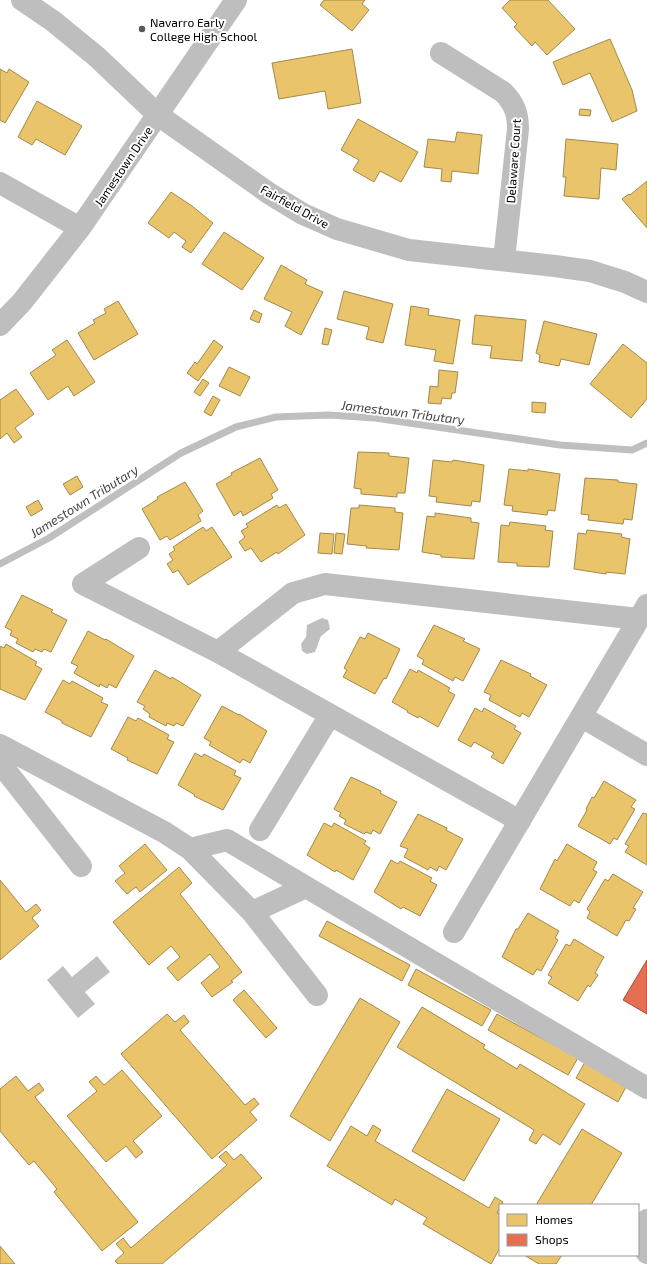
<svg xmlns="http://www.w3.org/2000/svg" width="647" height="1264" font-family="'Exo 2',sans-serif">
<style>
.water{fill:#bfbfbf}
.homes{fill:#e9c46a;stroke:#a3894a}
.shops{fill:#e76f51;stroke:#a24e39}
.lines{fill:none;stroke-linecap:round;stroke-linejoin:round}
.stream{stroke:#bfbfbf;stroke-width:7}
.minor{stroke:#bebebe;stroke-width:22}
.poi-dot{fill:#595959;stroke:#fff;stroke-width:1.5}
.labels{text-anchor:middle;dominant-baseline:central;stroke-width:4;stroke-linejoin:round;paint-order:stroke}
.poi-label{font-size:12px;fill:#000;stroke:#fff;text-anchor:start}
.street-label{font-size:12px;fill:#000;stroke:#fff}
.water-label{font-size:13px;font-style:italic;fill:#444;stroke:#fff}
</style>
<rect width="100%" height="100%" fill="#fff"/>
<!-- water -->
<path class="water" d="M322,618L328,620L330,629L321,636L315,652L307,654L302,651L301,644L306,637L307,625Z
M97,956L110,972L85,992L95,1004L78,1018L47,980L63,966L72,977Z"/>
<!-- homes -->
<path class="homes" d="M324,0H365L362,4L369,10L352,31L320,5Z
M510,0H548L575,29L547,55L535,42L532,46L514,27L517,24L502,8Z
M610,39L632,90L637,111L612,122L590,73L563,85L553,62Z
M352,49L361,103L328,109L325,91L279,99L272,63Z
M0,69L7,73L9,69L29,82L5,123L0,120Z
M37,101L82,126L65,155L36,139L32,145L18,137Z
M580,109L591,110L590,116L579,115Z
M358,119L418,152L401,182L380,171L374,182L353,170L359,160L341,150Z
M457,132L482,135L478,174L452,171L451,182L441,181L442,169L424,167L428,139L455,142Z
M566,139L618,144L616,170L601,168L599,199L564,196L566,177H563Z
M647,181V228L622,199L629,194L630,195Z
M171,192L192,206L213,223L191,253L182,247L186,241L174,232L169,238L148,223Z
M224,232L264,258L242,290L202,264Z
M281,265L307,280L305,284L323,292L301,335L285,326L292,312L264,299Z
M344,291L393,304L383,343L366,339L369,327L337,319Z
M118,301L138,334L94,360L78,333L95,323L93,320L106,313L104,309Z
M411,306L429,309L428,315L460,320L453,364L434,361L436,350L405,345Z
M254,310L262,314L259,323L250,319Z
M475,315L526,320L522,361L490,358L492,346L472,344Z
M544,321L597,334L589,365L561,359L559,366L539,362L540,355L536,353Z
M325,328L332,330L328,345L322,344Z
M67,340L95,382L74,396L68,386L48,400L30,373L56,355L52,350Z
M214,340L223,347L198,381L187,373L195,362L197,364Z
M623,344L647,363V399L631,418L590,384Z
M229,367L250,377L240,396L219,386Z
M439,370L458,372L455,393H452L451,399L442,398L441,404L428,403L430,386L438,387Z
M203,379L209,383L200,396L194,392Z
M16,389L34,414L15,428L22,437L14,443L7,433L0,439V400Z
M213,396L220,400L211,416L204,412Z
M532,402L546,403L545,413L532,412Z
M358,452L389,453V456L409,458L405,493H397V497L361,494V489L354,488Z
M260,458L278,490L271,494L273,498L243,516L241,511L234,516L216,484L232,475L231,473Z
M433,460L452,462L453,460L484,465L480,502L472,501L471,506L436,502L437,497L429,496Z
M509,469L528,471V469L560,474L555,511L548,510L547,515L512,511L513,506L504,505Z
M77,476L83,487L70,495L63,484Z
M585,478L618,480V482L637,484L632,520L624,519L623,524L588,520L589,515L581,514Z
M185,482L203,511L198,515L201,521L170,540L167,536L160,540L142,509L158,499L157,497Z
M38,500L43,509L31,516L26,507Z
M286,504L305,535L278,554L277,552L261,562L251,548L245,551L239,542L245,537L241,531L248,527L246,524L277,505L279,508Z
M359,505L395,508V512L403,513L399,550L366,548L367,546L347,544L351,508H359Z
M435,513L471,518V522L479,523L474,559L441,557V555L422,552L427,516L435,517Z
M510,522L546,526L545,530L553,531L549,567L517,566V563L498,562L501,525L509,526Z
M203,527L206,531L212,527L232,557L188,585L178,570L173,573L167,564L173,560L169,554L175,550L173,547Z
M587,530L622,534L621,537L630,539L625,574L606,572V574L574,569L578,533L586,534Z
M320,533L334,534L332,554L318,553Z
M336,533L345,534L342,554L334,553Z
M22,595L53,610L51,612L67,620L51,652L44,649L42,652L35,649L33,652L16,643L18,639L10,635L12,631L5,627Z
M434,625L465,639L463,641L480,649L463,681L455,677L453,681L422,664L424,660L417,656Z
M88,631L105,640L106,639L134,656L116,688L109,684L107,688L100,684L99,687L74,673L78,666L71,663Z
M368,633L400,649L386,679L384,678L375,694L343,677L347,670L344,668L360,637L365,639Z
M6,644L37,662L35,665L42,669L25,700L0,689V646L4,648Z
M501,660L531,674L530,676L547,685L529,717L522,713L520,717L489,700L491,695L484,692Z
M410,669L417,673L418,670L450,688L448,691L455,695L438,727L419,716L418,718L407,712L408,711L392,702Z
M155,670L171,679L172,677L201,695L183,726L176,723L174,726L167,723L166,726L149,717L150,714L143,709L145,706L137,702Z
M63,680L70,684L72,681L103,698L101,702L108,705L91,737L62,723V721L45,712Z
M222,706L239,715V714L267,731L250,763L243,759L240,763L209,745L211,742L204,738Z
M475,708L482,712L484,708L516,726L514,729L521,733L503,764L491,757L494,753L474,742L471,747L458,740Z
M128,717L136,721L138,718L169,735L167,739L174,742L157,774L127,760L128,758L111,749Z
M195,753L202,757L204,754L236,771L234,775L241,778L223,810L194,796L195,795L178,785Z
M351,777L381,791L380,793L397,802L380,834L373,830L371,834L366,832L364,834L344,824L346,820L339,816L341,813L334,809Z
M604,781L636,800L631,807L635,809L617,840L614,838L610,844L578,826L587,810L586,809L592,797L594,798Z
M643,813L647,814V865L625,852L629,846L625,844Z
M418,814L447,828L446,830L463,839L446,870L439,866L437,871L430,867L428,870L404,857L408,849L400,846Z
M324,823L332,827L334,823L366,841L364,844L370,848L353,880L336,870L335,872L307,855Z
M145,844L167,870L140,892L136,887L127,894L115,881L125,873L119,866Z
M567,844L597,862L593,870L597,872L579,903L574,900L570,906L540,889L555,859L557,861Z
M391,860L398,864L400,861L432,878L430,881L437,885L420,916L403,907L401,909L374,892Z
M179,867L192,883L180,894L242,972L231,981L233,982L212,997L201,983L220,967L210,954L178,981L167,968L180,957L171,946L149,965L113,922Z
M613,874L643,892L633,908L636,909L629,921L626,920L617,936L587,918L590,912L587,909L605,879L608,881Z
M0,880L26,912L36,904L41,910L32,918L39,926L0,960Z
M528,913L559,931L555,938L558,940L541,971L537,969L533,975L502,957L516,929H518Z
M327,921L410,965L402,981L319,936Z
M574,939L604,957L595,973L598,975L590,987L588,985L578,1001L548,983L552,977L548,975L566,944L570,946Z
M416,969L491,1010L482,1026L408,985Z
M244,990L277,1028L266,1038L233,1000Z
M360,998L400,1022L330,1141L290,1116Z
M422,1007L485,1045L483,1048L517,1069L520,1064L585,1104L560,1145L543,1134L536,1144L529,1140L534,1130L397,1047Z
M167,1014L175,1022L184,1015L189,1022L180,1030L245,1105L254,1098L259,1104L250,1112L257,1120L212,1159L121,1054Z
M497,1014L578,1058L568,1075L488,1030Z
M585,1062L627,1085L618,1102L576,1078Z
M122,1070L162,1116L133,1141L143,1152L136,1158L126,1146L106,1162L67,1116L97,1091L89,1082L96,1076L104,1085Z
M16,1076L28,1091L39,1083L44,1090L35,1097L38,1101L138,1222L102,1251L54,1192L57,1189L34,1161L29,1165L0,1131V1089Z
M447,1089L500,1119L464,1181L412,1151Z
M373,1125L381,1130L375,1141L489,1208L495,1197L503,1202L497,1213L500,1214V1248L491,1264L423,1224L427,1218L395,1199L392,1205L327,1166L351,1126L367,1136Z
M582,1129L622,1153L591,1205H536Z
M226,1151L234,1160L241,1154L262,1178L162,1264H118L115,1261L124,1253L116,1244L123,1238L131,1248L227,1165L219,1157Z
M0,1246L15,1264H0Z
M524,1255H562L556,1264H539Z"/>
<!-- shops -->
<path class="shops" d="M647,960V1014L623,1000Z"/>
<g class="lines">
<!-- stream -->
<path class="stream" d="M0,564L49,538L181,453L236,427L276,417L329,415L375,418L560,445L632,450L647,443"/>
<!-- minor -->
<path class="minor" d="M22,0L53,21L97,57L158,115L270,194L303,214L337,229L409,250L555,266L590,271L625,282L647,292
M441,53L503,92C514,103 518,113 518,129L504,260
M0,183L80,228
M0,325L22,302L80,228L236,0
M139,548L83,584L218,652
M582,717L647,755
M0,745L164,832L190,849L252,912L306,887L647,1088
M0,763L81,866
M520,821L218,652L293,593L325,584L638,619
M260,830L330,715
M190,849L227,840L306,887
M252,912L317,995
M454,932L647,605
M638,1230L647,1220
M638,1241L647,1253"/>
</g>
<!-- markers -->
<circle class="poi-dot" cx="142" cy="29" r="4"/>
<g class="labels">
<!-- poi labels -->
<g class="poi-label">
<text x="150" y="22">Navarro Early<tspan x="150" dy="14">College High School</tspan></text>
</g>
<!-- street labels -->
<g class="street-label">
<text transform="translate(513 161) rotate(-86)">Delaware Court</text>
<text transform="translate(123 166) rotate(-56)">Jamestown Drive</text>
<text transform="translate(295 206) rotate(29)">Fairfield Drive</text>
</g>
<!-- water labels -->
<g class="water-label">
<text transform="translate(403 412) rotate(7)">Jamestown Tributary</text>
<text transform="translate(84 501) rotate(-32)">Jamestown Tributary</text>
</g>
</g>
<!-- legend -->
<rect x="499" y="1204" width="140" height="52" fill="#ffffff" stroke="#999999"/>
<rect x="507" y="1214" width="20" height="12" fill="#e9c46a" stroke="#999999"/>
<text x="535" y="1224" font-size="12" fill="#000000">Homes</text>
<rect x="507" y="1234" width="20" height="12" fill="#e76f51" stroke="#999999"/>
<text x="535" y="1244" font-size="12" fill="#000000">Shops</text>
</svg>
